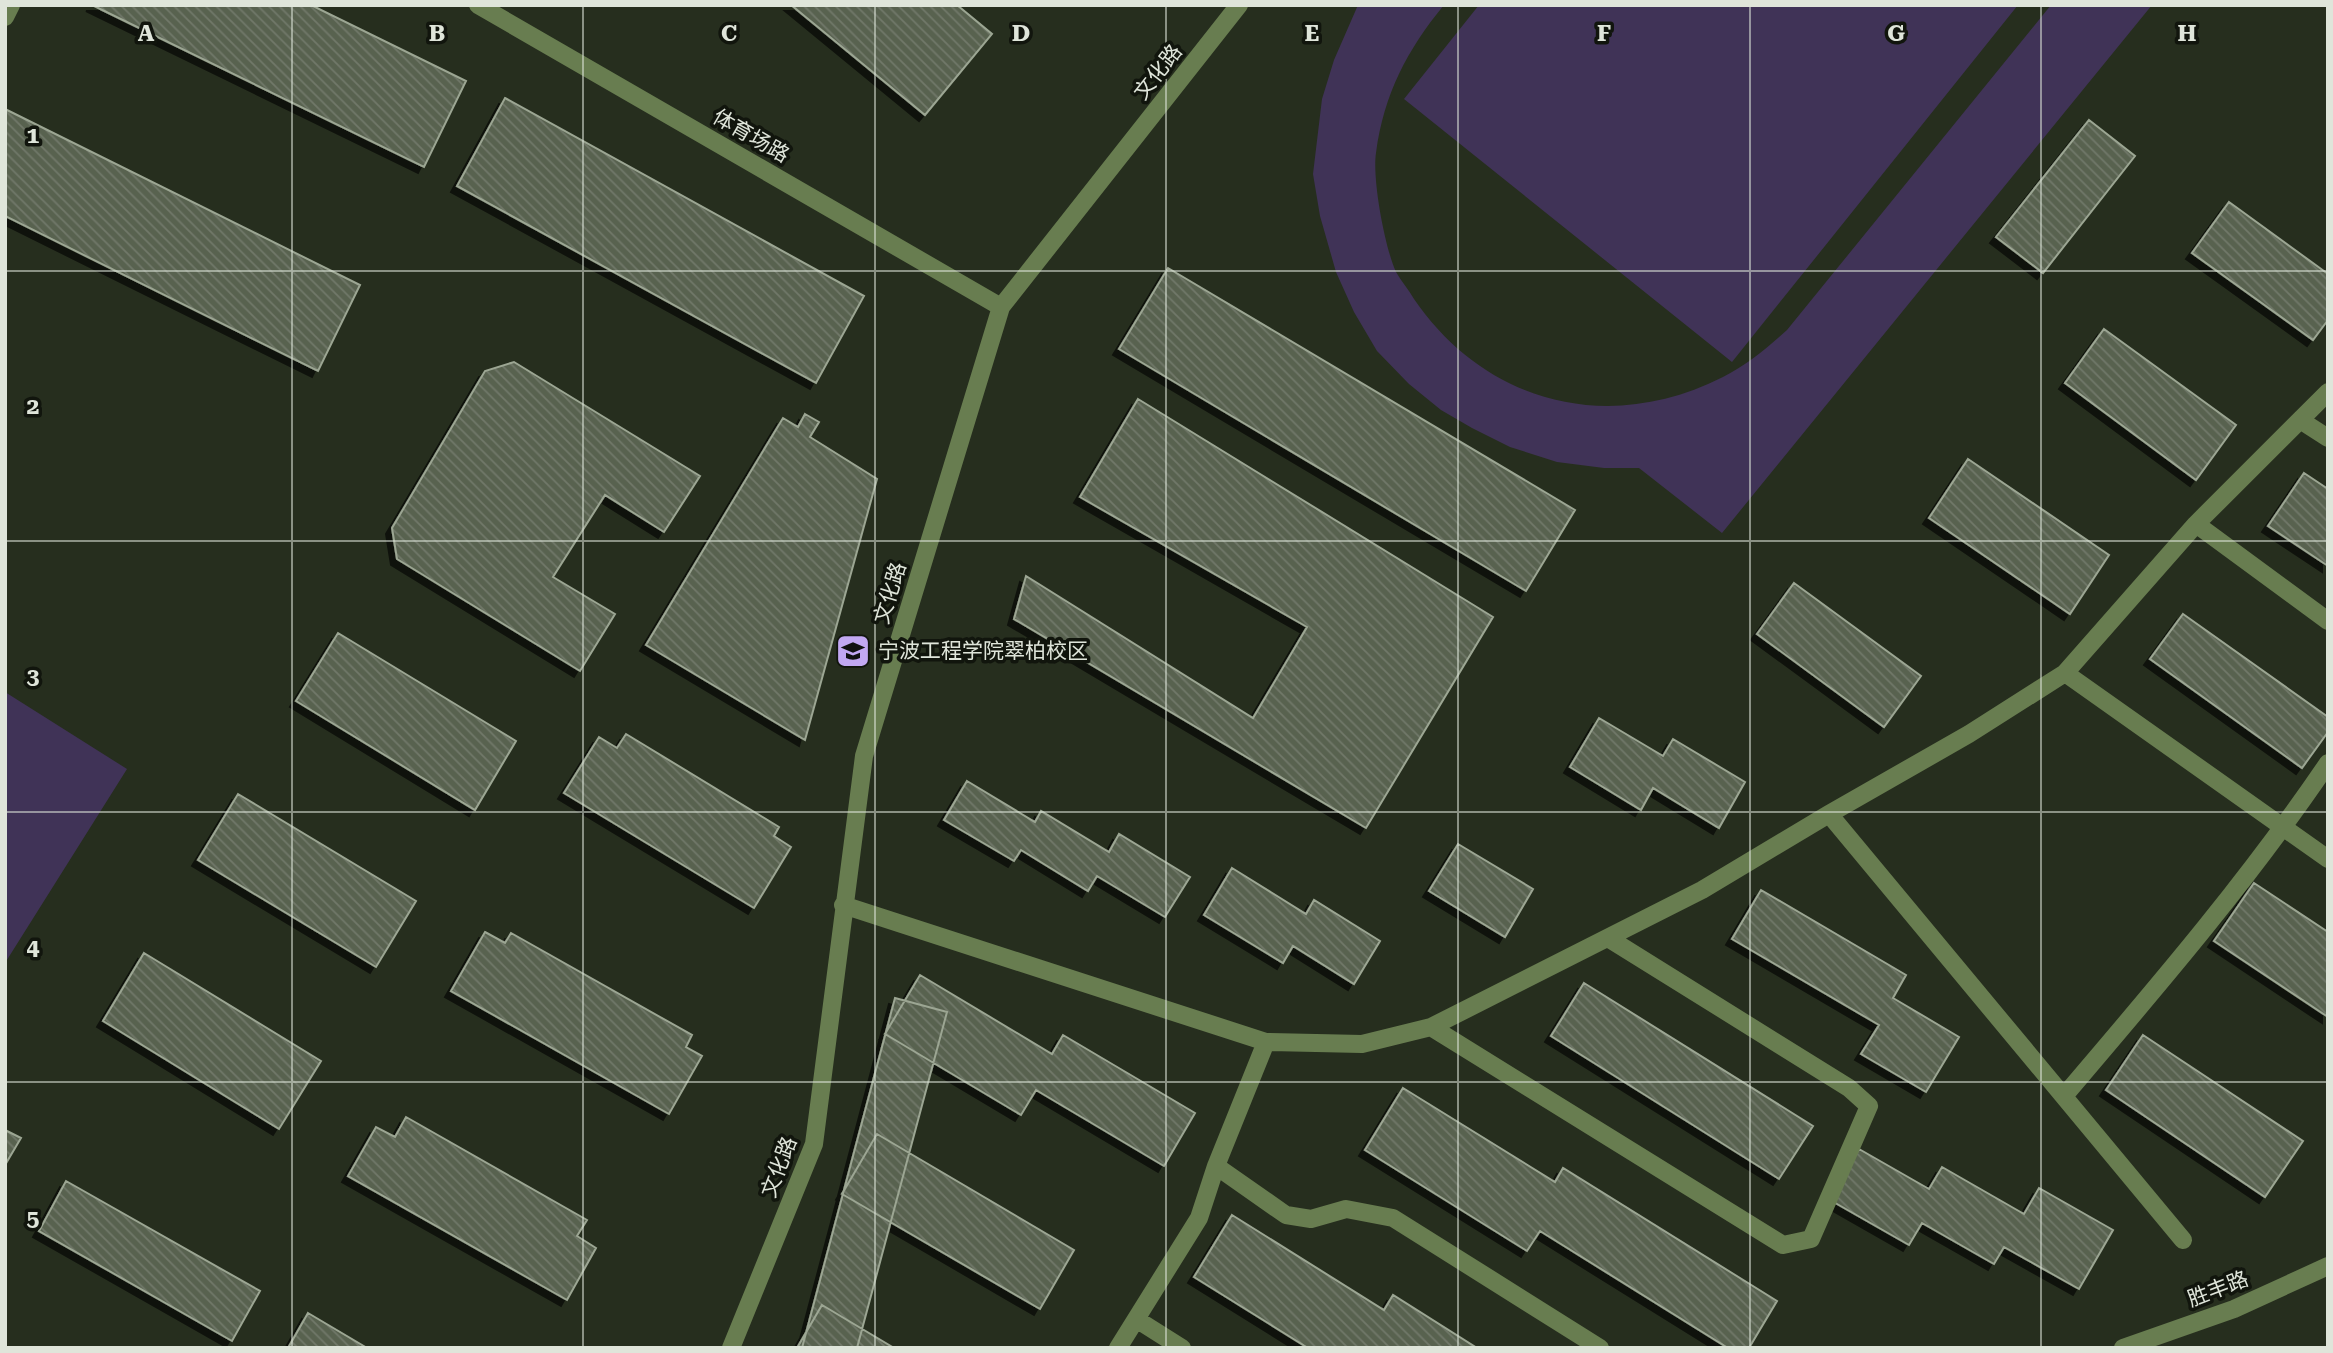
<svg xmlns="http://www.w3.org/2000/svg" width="2333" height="1353" font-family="'Roboto Serif','Noto Sans SC',serif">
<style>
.grass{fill:#403357}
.building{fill:url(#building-back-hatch);stroke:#9ca693;stroke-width:2;filter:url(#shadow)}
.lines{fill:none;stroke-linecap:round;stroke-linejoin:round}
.minor{stroke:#687d50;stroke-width:18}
.grid{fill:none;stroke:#dfe5da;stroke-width:2;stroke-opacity:0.55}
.labels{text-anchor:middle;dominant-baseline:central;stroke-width:7;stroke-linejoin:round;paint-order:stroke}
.street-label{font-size:21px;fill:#dfe5da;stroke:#11150d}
.poi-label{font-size:21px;fill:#dfe5da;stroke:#11150d;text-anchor:start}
.grid-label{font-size:23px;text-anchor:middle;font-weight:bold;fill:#dfe5da;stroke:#11150d;stroke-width:7;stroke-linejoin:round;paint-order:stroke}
</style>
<defs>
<pattern id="building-back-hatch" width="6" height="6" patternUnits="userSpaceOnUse" patternTransform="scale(1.75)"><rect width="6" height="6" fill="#596250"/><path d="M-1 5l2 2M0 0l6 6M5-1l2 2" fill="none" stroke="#707869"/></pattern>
<filter id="shadow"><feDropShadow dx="-6" dy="6" stdDeviation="0" flood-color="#0009"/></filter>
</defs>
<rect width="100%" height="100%" fill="#262e1e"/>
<!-- grass -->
<path class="grass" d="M1358,5H1444C1407,50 1384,94 1376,153C1372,179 1385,248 1396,272C1401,281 1409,290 1414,299C1486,404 1609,435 1723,377C1747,365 1767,348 1787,330L2051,5H2152L1722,533L1639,468H1604L1557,462L1510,447L1472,428L1441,410L1409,384L1377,351L1354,312L1336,272L1320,216L1313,174L1322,99L1334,60Z
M1479,5H2018L1732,362L1404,99Z
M5,692L127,769L5,963Z"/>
<!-- building -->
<path class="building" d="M92,5H311L466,81L424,167Z
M791,5H957L992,34L925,115Z
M505,98L864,296L816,383L457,186Z
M5,109L360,285L318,371L5,216Z
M2089,120L2135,156L2043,273L1996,237Z
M2229,202L2328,274V320L2313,340L2192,253Z
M1168,268L1575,510L1526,591L1119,349Z
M2104,329L2236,425L2196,480L2065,383Z
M514,362L700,476L664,532L605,495L553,577L615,614L580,671L397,559L392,528L485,371Z
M1138,399L1493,617L1366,828L1014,619L1026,576L1253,718L1307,627L1080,497Z
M805,414L819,422L810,437L877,479L805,740L646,645L783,418L798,427Z
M1968,459L2109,555L2070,614L1929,518Z
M2304,473L2328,489V566L2268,526Z
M1794,583L1921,676L1884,727L1757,634Z
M2183,614L2328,717V732L2302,768L2150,659Z
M338,633L516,741L475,810L296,701Z
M1599,718L1663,756L1673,739L1745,782L1719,828L1653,788L1641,810L1570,767Z
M626,734L779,827L774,836L791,847L754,908L564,793L599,737L617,748Z
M967,781L1035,822L1041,811L1109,852L1119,834L1190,877L1165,917L1097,876L1088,891L1021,850L1014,861L944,820Z
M238,794L416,901L376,967L198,860Z
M1458,844L1533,889L1505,937L1429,891Z
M1232,868L1306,914L1314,900L1380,941L1354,984L1293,946L1283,963L1204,915Z
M2254,883L2328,932V1017L2214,941Z
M1761,890L1906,975L1893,998L1959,1037L1926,1092L1861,1054L1879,1025L1732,939Z
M485,932L505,943L511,933L692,1035L686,1047L702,1056L669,1114L451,991Z
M144,953L321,1061L279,1129L103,1021Z
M920,975L1052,1054L1063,1035L1195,1113L1164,1166L1036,1090L1021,1115L885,1034Z
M1584,983L1813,1126L1779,1179L1551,1036Z
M895,998L947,1012L857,1348H802Z
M2143,1035L2303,1141L2265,1197L2106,1090Z
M1403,1088L1555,1182L1563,1168L1777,1301L1749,1348H1728L1540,1231L1527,1251L1365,1150Z
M406,1117L587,1220L577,1236L596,1248L567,1300L348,1176L376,1127L395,1137Z
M5,1130L21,1138L5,1165Z
M877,1134L1074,1250L1040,1309L842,1194Z
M1859,1149L1929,1189L1942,1167L2024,1214L2039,1188L2113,1230L2079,1289L2004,1247L1994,1264L1922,1223L1909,1245L1830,1200Z
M66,1181L260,1291L232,1341L39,1231Z
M1232,1215L1384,1310L1393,1295L1477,1348H1308L1194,1277Z
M822,1305L894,1348H797Z
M308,1313L367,1348H288Z"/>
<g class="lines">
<!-- minor -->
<path class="minor" d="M478,5L1001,307
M5,17L11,5
M2300,420L2328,438
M2196,524L2328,621
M2065,673L2328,859
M1829,814L2183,1240
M843,905L1266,1042L1362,1044L1431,1027L1702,890L1829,814L1969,734L2065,673L2196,524L2328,392
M1431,1027L1783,1245L1811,1239L1869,1106L1849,1088L1608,938
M2064,1096C2156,988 2248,881 2328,763
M1216,1166L1286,1215L1311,1219L1346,1209L1393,1218L1600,1348
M1136,1319L1182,1348
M731,1348L814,1144L864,756L1001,307L1239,5
M1118,1348L1199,1218L1216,1166L1266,1042
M2123,1348L2234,1309L2328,1266"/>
</g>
<!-- grid -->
<path class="grid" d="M292,5V1348M583,5V1348M875,5V1348M1166,5V1348M1458,5V1348M1750,5V1348M2041,5V1348M5,271H2328M5,541H2328M5,812H2328M5,1082H2328"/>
<!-- icons -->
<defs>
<g id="university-square" transform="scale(1.75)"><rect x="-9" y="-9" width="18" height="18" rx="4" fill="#c2a8f2" stroke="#11150d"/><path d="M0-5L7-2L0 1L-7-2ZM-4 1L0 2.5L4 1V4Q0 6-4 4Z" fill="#111"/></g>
</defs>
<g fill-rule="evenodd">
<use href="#university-square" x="853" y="651"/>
</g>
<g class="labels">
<!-- street labels -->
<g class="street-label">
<text transform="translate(1158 72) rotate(-52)">文化路</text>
<text transform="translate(751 136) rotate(30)">体育场路</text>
<text transform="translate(890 593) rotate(-73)">文化路</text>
<text transform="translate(779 1167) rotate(-69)">文化路</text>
<text transform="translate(2218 1289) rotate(-21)">胜丰路</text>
</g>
<!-- poi labels -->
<g class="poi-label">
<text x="878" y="651">宁波工程学院翠柏校区</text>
</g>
</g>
<g class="grid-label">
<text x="146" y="41">A</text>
<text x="437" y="41">B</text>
<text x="729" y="41">C</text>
<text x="1021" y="41">D</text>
<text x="1312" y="41">E</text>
<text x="1604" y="41">F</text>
<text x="1896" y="41">G</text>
<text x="2187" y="41">H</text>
<text x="33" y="143">1</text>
<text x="33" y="414">2</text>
<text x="33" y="684">3</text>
<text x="33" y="955">4</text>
<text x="33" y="1226">5</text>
</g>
<!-- border -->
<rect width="2333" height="1353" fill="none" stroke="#dfe5da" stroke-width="14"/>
</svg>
